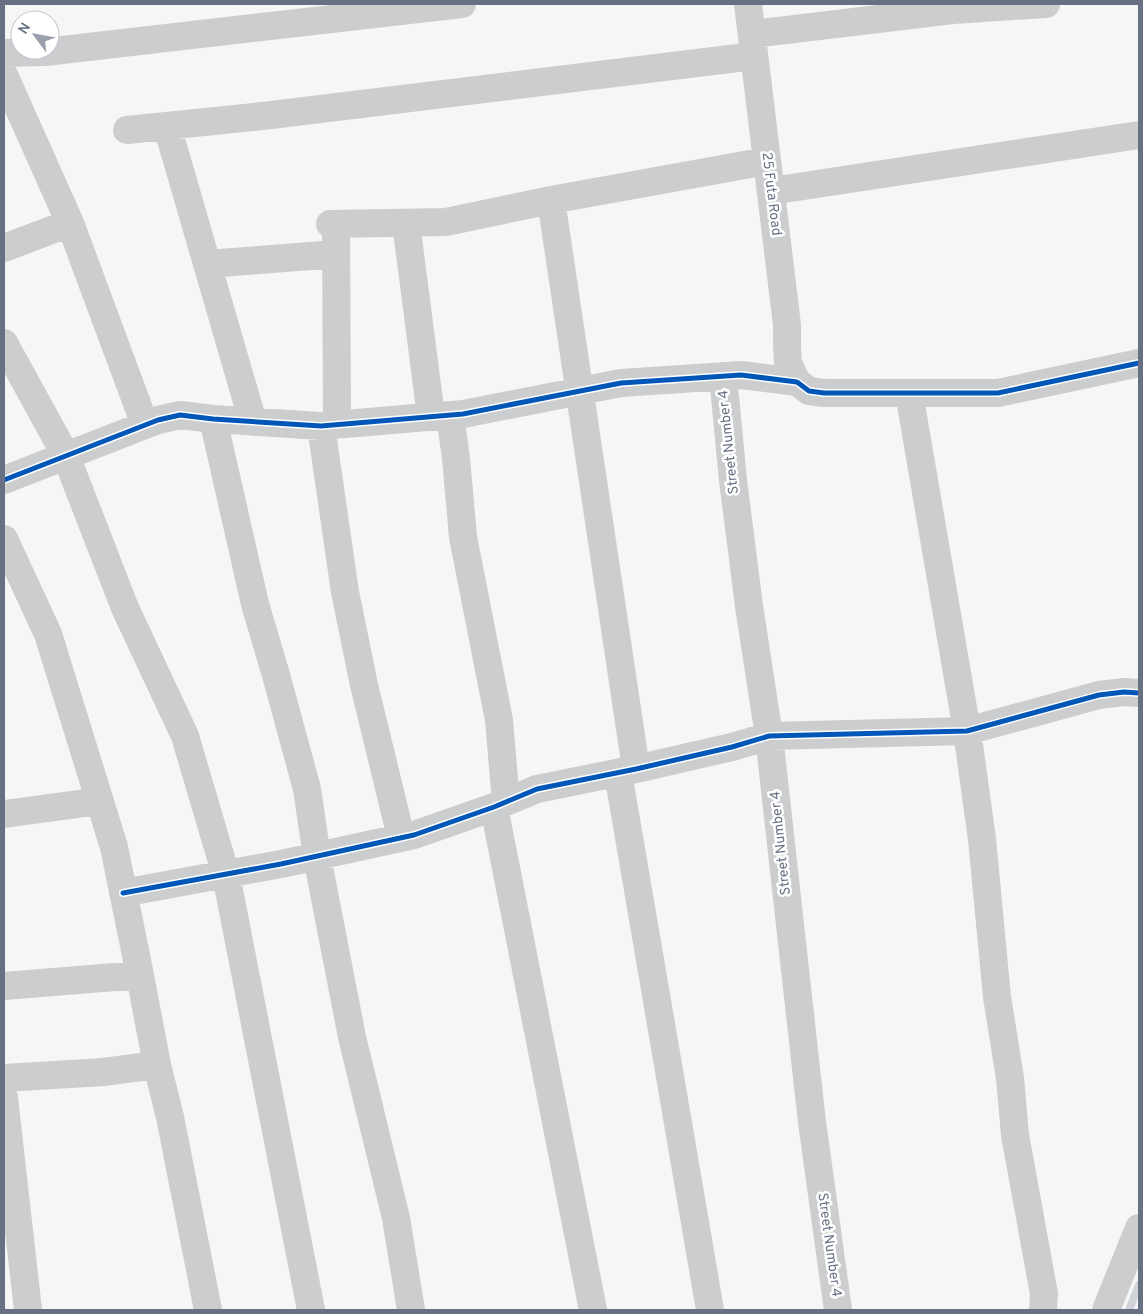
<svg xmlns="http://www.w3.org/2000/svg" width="1143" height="1314" font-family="Overpass,sans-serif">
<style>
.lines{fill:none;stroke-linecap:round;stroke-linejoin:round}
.stream{stroke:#d0d4d9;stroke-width:8}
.minor{stroke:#cccdcf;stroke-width:28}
.cycleway-casing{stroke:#fff;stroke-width:8}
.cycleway{stroke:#0057b8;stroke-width:5}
.labels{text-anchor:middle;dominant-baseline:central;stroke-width:5;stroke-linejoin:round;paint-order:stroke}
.street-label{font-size:14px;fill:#687184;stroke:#fff}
</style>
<rect width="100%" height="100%" fill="#f6f6f6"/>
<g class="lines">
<!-- stream -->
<path class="stream" d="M1129,1310L1139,1285"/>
<!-- minor -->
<path class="minor" d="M748,4L787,325V346L788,363L797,382
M752,34L953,10L1046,4
M4,53L45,52L462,4
M4,75L70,223L145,425
M167,126L253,422
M127,130L263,116L754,56
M771,191L1139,135
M551,200L636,769
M406,223L431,416
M330,224L446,222L551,200L767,161
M336,224L337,424
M4,248L70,223
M207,264L336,254
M4,343L66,456L125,608L185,736L226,875L311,1310
M723,376L733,480L749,606L769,736L812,1122L838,1310
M909,393L967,731L982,839L997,997L1010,1078L1015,1135L1044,1294L1043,1310
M450,415L456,458L463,537L499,720L506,802
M213,419L255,604L276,675L307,789L317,857L352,1037L396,1218L411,1310
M321,426L345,592L364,685L401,837
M4,480L158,420L180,415L213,419L321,426L463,414L621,383L741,375L797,382L809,391L824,393H998L1139,363
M4,539L48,634L114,847L140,975L157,1065L170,1117L208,1310
M618,773L710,1310
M494,807L593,1310
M4,814L100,801
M123,893L281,864L414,835L494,807L537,789L636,769L732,747L769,736L967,731L1099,695L1124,692L1139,693
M4,986L140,975
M4,1078L103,1072L157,1065
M4,1098L28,1310
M1106,1310L1139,1228"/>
<!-- cycleway casing -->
<g class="cycleway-casing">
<path id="cycleway" d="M4,480L158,420L180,415L213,419L321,426L463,414L621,383L741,375L797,382L809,391L824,393H998L1139,363
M123,893L281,864L414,835L494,807L537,789L636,769L732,747L769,736L967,731L1099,695L1124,692L1139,693"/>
</g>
<!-- cycleway -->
<use href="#cycleway" class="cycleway"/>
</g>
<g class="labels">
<!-- street labels -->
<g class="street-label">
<text transform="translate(771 194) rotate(83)">25 Futa Road</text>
<text transform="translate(729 442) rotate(-96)">Street Number 4</text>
<text transform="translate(781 843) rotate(-96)">Street Number 4</text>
<text transform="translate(829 1245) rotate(82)">Street Number 4</text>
</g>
</g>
<!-- border -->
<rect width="1143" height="1314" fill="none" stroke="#687184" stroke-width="10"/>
<!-- north arrow -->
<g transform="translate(35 35) rotate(302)"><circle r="24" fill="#ffffff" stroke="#c3c6ce"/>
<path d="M0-4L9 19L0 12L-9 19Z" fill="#9aa0ac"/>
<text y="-8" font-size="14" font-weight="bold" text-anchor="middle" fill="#687184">N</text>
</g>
</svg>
